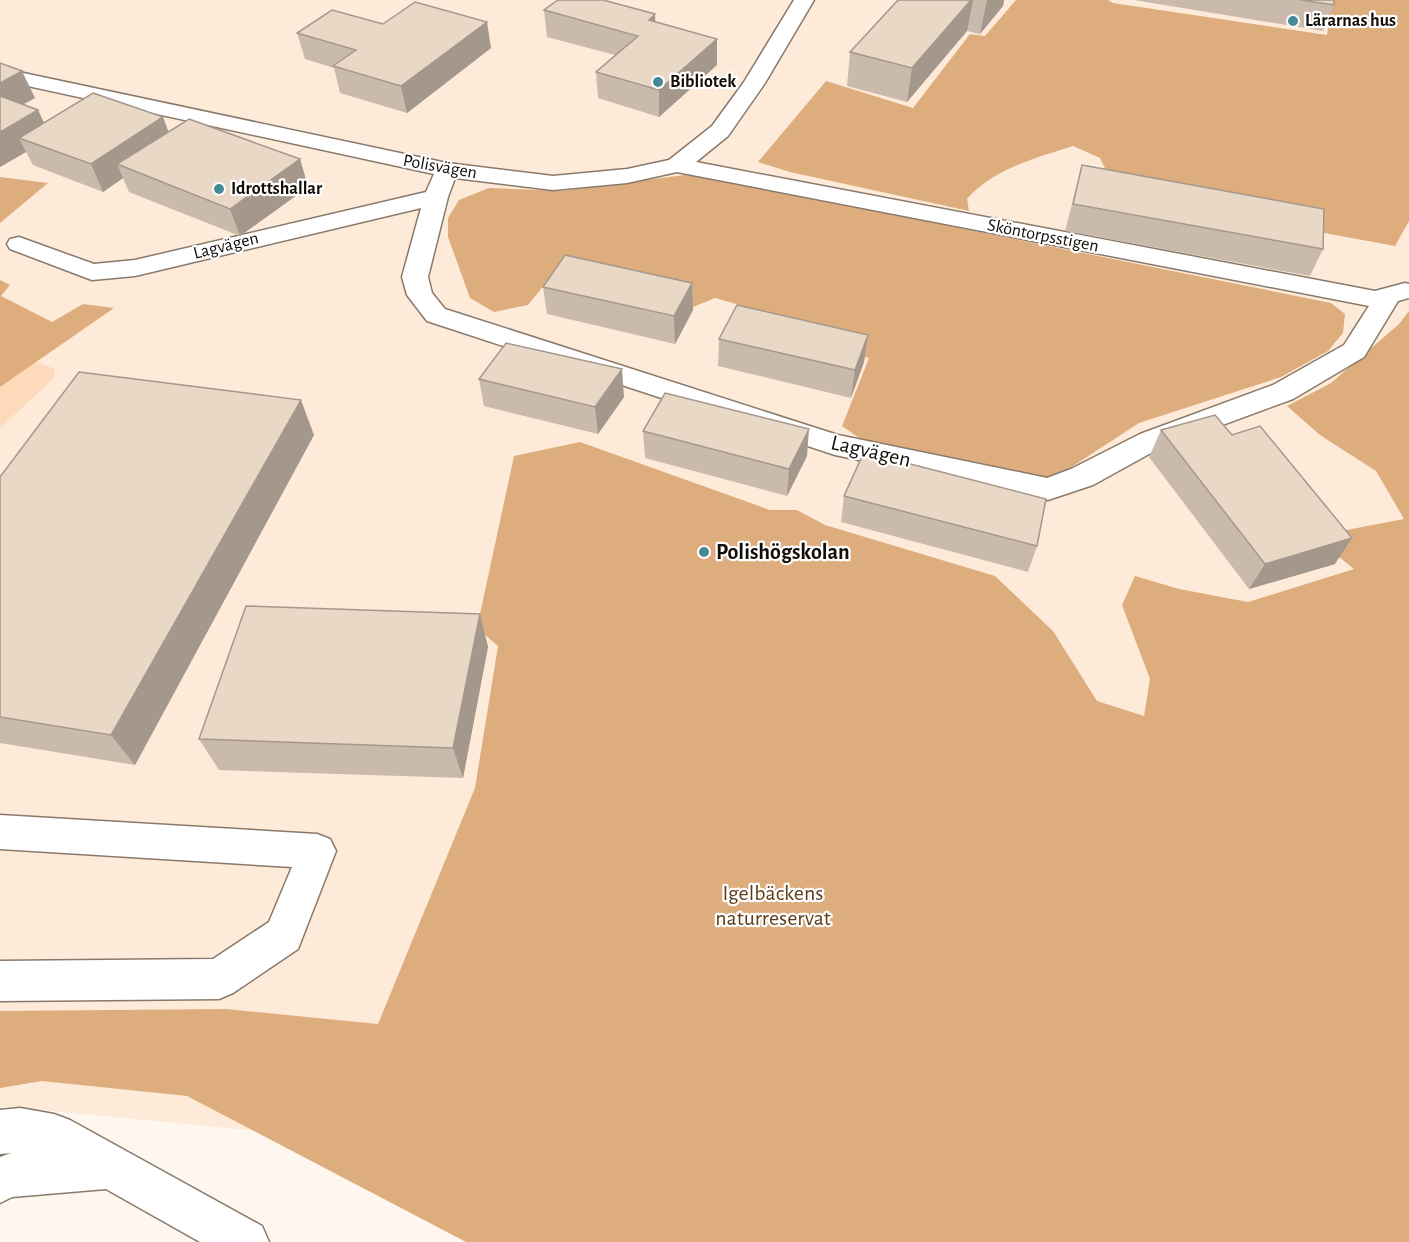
<svg xmlns="http://www.w3.org/2000/svg" width="1409" height="1242" font-family="'Alegreya Sans',sans-serif">
<style>
.built{fill:#feead8}
.green{fill:#fddab9}
.forest{fill:#dead7e}
.lines{fill:none;stroke-linecap:round;stroke-linejoin:round}
.minor-casing{stroke:#89796a;stroke-width:3}
.minor{fill:#fff;fill-rule:evenodd}
.wall{fill:#c9baab}
.shaded-wall{fill:#a4978b}
.building{fill:#ead8c7;stroke:#a4978b;stroke-width:1.5}
.poi-dot{fill:#458898;stroke:#fff;stroke-width:2}
.labels{text-anchor:middle;dominant-baseline:central;stroke-width:4.5;stroke-linejoin:round;paint-order:stroke}
.far-poi-label{font-size:18px;font-weight:bold;fill:#130d08;stroke:#fff;text-anchor:start}
.far-street-label{font-size:18px;fill:#130d08;stroke:#fff}
.street-label{font-size:22px;fill:#130d08;stroke:#fff}
.poi-label{font-size:22px;font-weight:bold;fill:#130d08;stroke:#fff;text-anchor:start}
.park-label{font-size:22px;fill:#5f3d19;stroke:#fff}
</style>
<rect width="100%" height="100%" fill="#fef7f0"/>
<!-- built -->
<path class="built" d="M0,0H1409V1242L0,1106Z"/>
<!-- green -->
<path class="green" d="M0,349L55,369L53,379L0,428Z"/>
<!-- forest -->
<path class="forest" d="M1016,0H1108L1113,3L1327,35L1330,12L1295,0H1409V221L1395,246L1118,195L1100,158L1073,146C1036,158 993,169 967,199L969,211L790,172L758,162L826,81L913,108L970,34L985,36Z
M692,174L1331,303L1345,314L1343,333L1328,351L1281,377L1139,423L1047,483L865,442L842,426L869,358L738,328L743,306L715,298L693,307L577,277L544,285L528,305L494,312L470,298L448,237V218L459,200L489,188L563,191Z
M0,177L48,183L0,223Z
M0,280L10,285L1,296L52,322L83,304L114,308L0,387Z
M1409,311V1242H466L187,1096L42,1081L0,1088V1011L226,1009L378,1024L475,788L498,646L477,628L514,456L580,442L770,510H797L825,525L995,576L1053,631L1097,701L1144,716L1150,679L1122,605L1135,576L1179,589L1248,602L1354,569L1329,549L1331,533L1404,519L1376,471L1320,435L1287,406L1331,383L1399,324Z"/>
<g class="lines">
<!-- minor casing -->
<g class="minor-casing">
<path id="minor" d="M794,0H814L765,83L728,136L696,162L1375,291L1405,283L1409,284V298L1398,301L1364,357L1293,399L1160,448L1093,485L1048,500L835,455L427,321L407,295L402,277L421,208L135,276L92,280L10,249L7,244L10,239L19,237L94,264L135,260L426,192L434,174L0,80V68L447,163L553,176L627,169L669,160L712,126L744,82ZM677,172L1369,306L1344,345L1273,385L1140,434L1071,469L1047,478L838,435L445,309L432,293L428,277L448,197L455,178L553,190L627,183Z
M0,815L317,834L330,839L336,851L298,949L233,993L219,999L0,1001V961L213,959L269,922L292,867L0,849Z
M20,1108L54,1114L70,1120L262,1226L269,1242H200L106,1189L12,1197L0,1203V1157L11,1153L0,1154V1110Z"/>
</g>
<!-- minor -->
<use href="#minor" class="minor"/>
</g>
<!-- wall -->
<path class="wall" d="M898,0H1004L1003,6L980,34L967,31L907,102L847,86L850,52Z
M1134,0H1334V5L1323,31Z
M544,10L655,14V21L717,65L659,117L598,98L596,72L615,55L547,37Z
M383,24L491,48L407,113L340,93L334,68L305,59L297,33Z
M0,63L35,98L23,104L44,123L169,132L300,159L308,187L240,236L129,192L123,178L103,192L33,165L26,152L0,167Z
M1082,165L1323,249L1310,276L1065,231Z
M692,283L693,310L675,344L547,314L543,287Z
M868,335L864,362L851,398L718,366L719,339Z
M479,379L624,397L598,434L484,406Z
M1161,430L1335,564L1249,589L1149,457Z
M643,431L807,456L787,496L645,458Z
M314,435L135,765L0,743V477Z
M844,496L1037,546L1028,572L841,522Z
M480,614L488,647L463,778L219,770L199,739Z"/>
<!-- shaded-wall -->
<path class="shaded-wall" d="M971,0H973L967,31L907,102L912,68Z
M987,0H1004L1003,6L980,34Z
M655,14L656,40L649,20Z
M487,22L491,48L407,113L401,86Z
M717,39V65L659,117V90Z
M22,71L35,98L0,117V83Z
M38,110L51,137L19,138L26,152L0,167V132Z
M163,117L173,144L117,164L123,178L103,192L91,164Z
M300,159L308,187L240,236L230,209Z
M692,283L693,310L675,344L674,316Z
M868,335L864,362L851,398L855,370Z
M622,369L624,397L598,434L595,407Z
M301,400L314,435L135,765L111,735Z
M809,429L807,456L787,496L789,469Z
M1352,538L1335,564L1249,589L1265,564Z
M480,614L488,647L463,778L453,748Z"/>
<!-- building -->
<path class="building" d="M558,0H603L655,14L649,20L717,39L659,90L596,72L638,36L544,10Z
M898,0H971L912,68L850,52Z
M1301,0H1334V5Z
M415,2L487,22L401,86L333,66L356,50L297,33L332,10L383,24Z
M0,63L22,71L0,83Z
M93,93L163,117L91,164L19,138Z
M0,96L38,110L0,132Z
M189,119L300,159L230,209L117,164Z
M1082,165L1324,209L1323,249L1073,204Z
M565,255L692,283L674,316L543,287Z
M737,305L868,335L855,370L719,339Z
M506,343L622,369L595,407L479,379Z
M79,372L301,400L111,735L0,717V477Z
M665,393L809,429L789,469L643,431Z
M1215,415L1232,435L1260,426L1352,538L1265,564L1161,430Z
M864,452L1046,499L1037,546L844,496Z
M246,606L480,614L453,748L199,739Z"/>
<!-- markers -->
<g class="poi-dot">
<circle cx="1293" cy="21" r="6"/>
<circle cx="658" cy="82" r="6"/>
<circle cx="219" cy="189" r="6"/>
<circle cx="704" cy="552" r="6"/>
</g>
<g class="labels">
<!-- far-poi labels -->
<g class="far-poi-label">
<text x="1305" y="21">Lärarnas hus</text>
<text x="670" y="82">Bibliotek</text>
<text x="231" y="189">Idrottshallar</text>
</g>
<!-- far-street labels -->
<g class="far-street-label">
<text transform="translate(440 167) rotate(10)">Polisvägen</text>
<text transform="translate(1043 236) rotate(11)">Sköntorpsstigen</text>
<text transform="translate(226 246) rotate(-14)">Lagvägen</text>
</g>
<!-- street labels -->
<g class="street-label">
<text transform="translate(871 451) rotate(13)">Lagvägen</text>
</g>
<!-- poi labels -->
<g class="poi-label">
<text x="716" y="552">Polishögskolan</text>
</g>
<!-- park labels -->
<g class="park-label">
<text x="773" y="893">Igelbäckens<tspan x="773" dy="25">naturreservat</tspan></text>
</g>
</g>
</svg>
